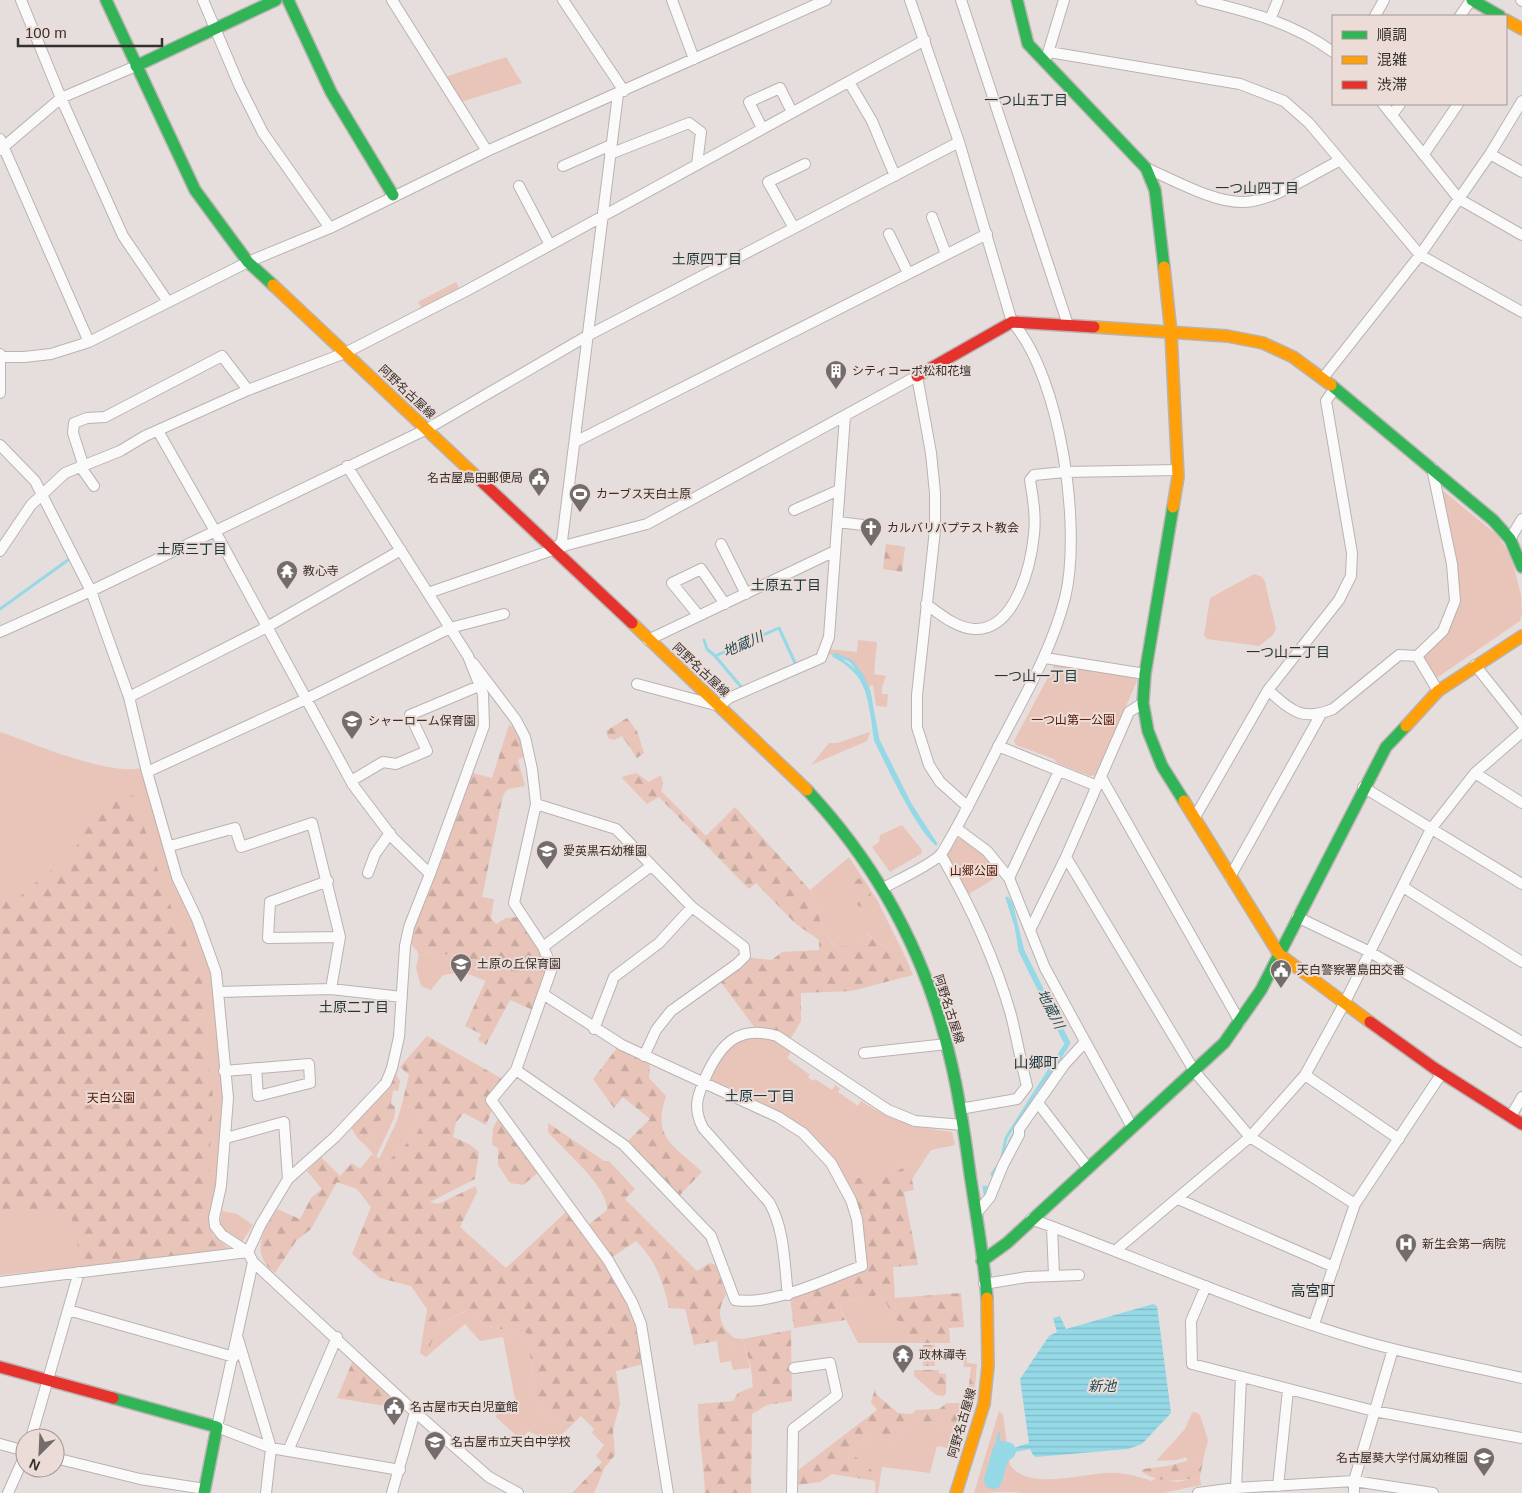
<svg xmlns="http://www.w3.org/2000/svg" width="1522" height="1493" font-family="Helvetica,'Noto Sans JP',sans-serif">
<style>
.green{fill:#e8c4b9}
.forest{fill:url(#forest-firs)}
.water{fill:url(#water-rules)}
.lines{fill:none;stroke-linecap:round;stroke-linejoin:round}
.stream{stroke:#95d8e6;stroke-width:3}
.river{stroke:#95d8e6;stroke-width:18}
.street-casing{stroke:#b9b3b1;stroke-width:12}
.fast-casing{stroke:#b9b3b1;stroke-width:14}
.slow-casing{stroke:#b9b3b1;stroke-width:14}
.jam-casing{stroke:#b9b3b1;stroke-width:14}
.street{stroke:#fbfafa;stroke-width:10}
.fast{stroke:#30b455;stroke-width:11}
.slow{stroke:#ff9f0a;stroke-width:11}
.jam{stroke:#e5322d;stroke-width:11}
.labels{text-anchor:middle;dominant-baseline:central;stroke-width:4;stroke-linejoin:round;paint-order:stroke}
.poi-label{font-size:12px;fill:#352f2d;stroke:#ebdcd7;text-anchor:start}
.street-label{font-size:12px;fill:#352f2d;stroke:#ebdcd7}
.park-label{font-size:12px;fill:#581600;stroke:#ebdcd7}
.neighbourhood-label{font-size:14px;fill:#17383e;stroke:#ebdcd7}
.water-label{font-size:14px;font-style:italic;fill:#204d56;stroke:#ebdcd7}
.quarter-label{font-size:15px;fill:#17383e;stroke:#ebdcd7}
</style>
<defs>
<pattern id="forest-firs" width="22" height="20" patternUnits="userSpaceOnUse" patternTransform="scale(1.25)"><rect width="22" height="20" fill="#e8c4b9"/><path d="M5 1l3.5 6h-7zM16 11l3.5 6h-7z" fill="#c8a99f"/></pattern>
<pattern id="water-rules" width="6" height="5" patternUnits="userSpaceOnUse" patternTransform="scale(1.25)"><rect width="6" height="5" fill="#95d8e6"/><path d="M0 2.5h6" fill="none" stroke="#81bac6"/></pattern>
</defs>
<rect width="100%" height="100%" fill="#e6dedc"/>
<!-- green -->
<path class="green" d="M506,57L522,83L461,102L447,79L448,76Z
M456,282L459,288L422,308L418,302Z
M1441,489L1497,535L1511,556L1521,595L1522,613L1520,621L1435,679L1423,662L1424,658C1441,638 1456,622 1459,595Z
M1254,574L1262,577L1265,582L1276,629L1273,635L1259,646L1207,639L1204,635L1210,598Z
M858,640L877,642L874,674L886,676L882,687V694H888L887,707L876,706L873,685L867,687L851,661L826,653L827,649L857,652Z
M1055,664L1136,678L1137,681L1096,775L1090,776L1057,763L1054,759L1016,745L1014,741Z
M0,732C35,744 108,776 142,768L174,884L196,929L212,977L223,1096L217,1181L209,1222L213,1235L233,1252L0,1275Z
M870,732L867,741L811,765L829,743H837Z
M902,825L922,850L921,854L890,872L872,847L879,842L880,835Z
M961,838L984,856L999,873L992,880L967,895L946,855L955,839Z
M849,857L877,900L903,952L886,948L867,934L854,946H836L825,935L810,890Z
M419,953L463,955L491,971L486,981L463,972L443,975L431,990L421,986L416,968Z
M769,1037L785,1046L784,1048L791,1052L787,1058L810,1075L808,1077L813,1081L815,1079L832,1090L835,1085L840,1089L838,1092L858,1106L861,1101C894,1122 914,1127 952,1132L955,1145L931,1150L925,1159L912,1163L884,1178H857L850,1186L834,1160L804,1130L712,1082L710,1076C730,1044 731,1039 769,1037Z
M402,1104L414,1108L423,1122L416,1135L386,1163L379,1159L397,1121Z
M395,1113L394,1118L376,1157L365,1145C370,1131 379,1116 395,1113Z
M222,1211L237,1214L253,1225L242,1242H237L220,1224Z
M878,1295C890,1301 888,1317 903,1324L912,1343H858L840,1308L844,1303Z
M466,1311L488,1327L527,1333L536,1398L548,1418L573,1424L549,1446L538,1436L528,1431L521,1440L496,1417L499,1407L516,1404L503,1337L480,1341L465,1324L426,1357L438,1326Z
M734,1338L743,1339L750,1368L733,1370L731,1361L720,1363L717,1341L728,1339L729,1345Z
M999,1411L1003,1415L1010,1465C1030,1493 1087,1471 1118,1473C1129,1474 1141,1477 1152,1481L1156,1478L1177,1482L1200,1477L1201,1485L1163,1493H1022C1005,1490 991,1493 974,1493Z
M1195,1412L1200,1415L1208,1440L1204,1456L1188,1461L1186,1457L1177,1460L1156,1461L1185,1429L1192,1413Z
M928,1422L943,1425L949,1434L953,1449L937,1446L930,1473L882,1467L878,1493H875C878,1461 863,1470 850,1450C860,1437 879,1438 894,1441L912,1423Z"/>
<!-- forest -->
<path class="forest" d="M886,544L905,547L902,572L883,569Z
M627,718L637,731L644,753L637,758L622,736L614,740L608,738L606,731Z
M509,725L517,728L526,755L518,760L525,786L508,789L503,795L482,897L494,899L491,918L496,924L506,918L519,917L540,948L549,968L533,1010L510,1000L486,1045L478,1040L481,1034L465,1026L490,971L463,955L419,953L409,942L473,773L492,778Z
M636,773L649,782L661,775L663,784L661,791L706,836L735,807L810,890L825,935L835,946H854L866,934L886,948L903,952L913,975L851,991L801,993V1021L791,1038L767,1028H755L720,981L751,958L772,960L782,952L819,950V940L796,924L756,883L749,889L659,797L647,804L621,777Z
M134,795L163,886L180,930L202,978L206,1049L213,1096L206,1230L221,1251L116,1262L81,1260L70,1210L0,1214V898H19C35,880 70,860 81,839C86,828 90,815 94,803Z
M860,878L871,894L869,902L860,907L852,900L849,884Z
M427,1036L504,1080L486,1125L464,1113L456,1122L453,1137L469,1144L479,1152L475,1179L430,1202L438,1204L476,1186L477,1192L460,1227L506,1268L567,1211C592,1245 626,1285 637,1326C641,1338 641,1351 643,1364L616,1371L620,1404L613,1430L615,1455L605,1467L594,1493H572L602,1462L596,1456L604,1445L592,1433L594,1429L581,1416L573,1424L548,1418L536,1398L527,1333L488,1327L465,1311L438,1326L426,1357L420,1353L427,1309L411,1286L380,1278L352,1254L371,1207L357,1189L337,1182L311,1229L296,1241L275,1273C249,1253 263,1231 277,1209L300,1219L311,1198L322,1189L307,1171L321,1157L340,1176L352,1163L360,1169L372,1154L386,1163L416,1135L423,1122L414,1108L402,1104L409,1075L400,1067Z
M617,1048L650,1064L649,1078L666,1096C651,1138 675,1146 702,1172L679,1196L626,1143L650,1119L623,1097L614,1108L593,1079Z
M396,1074L400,1081L398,1091L393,1090L391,1104L395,1107V1113C379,1116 370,1131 365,1145L358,1139L350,1126Z
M499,1117L539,1172L523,1185L510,1183L498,1165V1148L492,1145L493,1128Z
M548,1123L604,1161H609L635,1189L625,1199L697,1271L710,1263L716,1265L726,1295C715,1311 720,1327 734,1338L729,1345L728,1339L694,1345L685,1309L669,1308C663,1282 656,1260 636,1241L611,1258L587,1226L607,1210C609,1188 563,1149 548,1132Z
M925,1159L912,1179L914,1190L904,1192L918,1265L893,1267L895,1298L961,1293L964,1327L949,1328L950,1343H912L903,1324C888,1317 890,1301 878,1295L844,1303L840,1308L845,1320L794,1328L790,1298L866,1269L855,1199L850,1186L857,1178H884L912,1163Z
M791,1330L792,1401L767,1405L752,1414L751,1493H705C704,1462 698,1435 698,1404L733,1401L738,1393L753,1387L751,1368L743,1339Z
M923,1345H935V1366H923Z
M956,1354H967V1363L977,1364L975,1385L958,1451L953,1449L949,1434L943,1425L928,1422L912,1423L894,1441C879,1438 861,1437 850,1450C859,1464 871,1461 876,1481L832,1474L820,1482L797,1485V1471L877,1410L871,1402L875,1389L877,1395L898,1413L912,1414L916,1410L939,1409L947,1403H962L969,1385L971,1367H964L963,1357H956Z
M354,1358L404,1409L337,1398Z
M914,1370H939V1373L946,1374V1394L943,1396L936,1395L914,1376Z
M1204,1456L1200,1477C1180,1481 1158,1484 1141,1471L1143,1469L1168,1466Z"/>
<!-- water -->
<path class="water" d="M1153,1304L1157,1306L1171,1413L1142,1444L1128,1449L1036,1457L1033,1455L1030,1449L1015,1452L1014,1448L1029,1443L1020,1379L1049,1336L1057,1332L1053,1318L1060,1316L1066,1329Z"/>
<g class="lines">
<!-- stream -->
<path class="stream" d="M0,609L68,560
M704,640L707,649L715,656L779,628L796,665
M835,654L851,661L861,674L869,691L878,740L910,804L936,844C916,826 888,766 876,741C874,736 874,727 873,722C868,690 865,672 834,656Z
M715,656L743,689
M1007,898L1011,903L1023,951L1069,1043L1011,1139L991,1191L986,1199L984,1187L989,1188L995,1178L992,1174L1001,1161L1006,1138L1066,1044L1020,951L1016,926Z
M995,1457L999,1434"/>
<!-- river -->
<path class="river" d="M993,1480L1002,1450L1007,1451"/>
<!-- street casing -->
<g class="street-casing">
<path id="street" d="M21,0L61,98L123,236L168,302
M203,0L239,85L263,133L330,228
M392,0L487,151
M563,0L624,91
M672,0L694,59
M961,0L1068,325
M1201,0C1249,12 1292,22 1333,52
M1521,0L1522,1
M1375,16L1384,0
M1460,16L1471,0
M1271,17L1278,0
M1049,52L1240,84L1284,101L1309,123L1420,255L1522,312
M1047,56L1064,0
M849,82L872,121L895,176
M1383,104L1459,199L1522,235
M1392,115L1400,104
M762,128L749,102L780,88L792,112
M0,139L89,342
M0,150L61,98L136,66
M610,154L689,123L701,132L697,164
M1424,154L1458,104
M1490,154L1522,172
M563,166L611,145
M1146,168C1174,180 1214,203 1244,202C1274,201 1312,174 1339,161
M519,186L550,245
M932,217L946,254
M794,228L768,182L805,164
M889,234L908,273
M0,354V393
M0,357H24L51,354L89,342L248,262L330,228L487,151L826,0
M1323,378L1420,255L1490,154L1522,101
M158,431L215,531L353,785L393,838L430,874L484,726L483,694L468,656L347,466
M575,442L987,234
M0,445L35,481L91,591L129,697L147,772L177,877L197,919L216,972L218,992
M83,464L73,433L74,423L87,418L105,417L222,356L248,390
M80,466L94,486
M794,510L839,490
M838,522L871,526
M1510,539L1522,519
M721,544L746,594
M0,551L31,505L65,473L120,451L145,436L248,390L345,353L466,291L925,40
M554,551L562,541L618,94
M428,593L567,545L647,524L917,376L931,453L935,493V530L917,695V727L929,765L940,782L968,807
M926,604C940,614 956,628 974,629C1015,631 1031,566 1034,534C1036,516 1033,498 1030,480L1034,475L1065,472L1178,470
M699,616L672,583L701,569L725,604
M0,632L91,591L427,429L587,336L959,142
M648,640L835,551
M1417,656L1443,631L1455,601L1452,564L1432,468
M1045,658L1145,674
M473,663L516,720L525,737L532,769L536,804L514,903L543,947L552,968L516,1070L491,1100L608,1260L632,1302L641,1324L668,1493
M1475,665L1522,724
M637,684L719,706L729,698L821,658L829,637L845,416
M1268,690C1291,710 1301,722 1333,709L1399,655L1417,656L1438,691
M129,697L267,627L401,550
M998,746L1097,786
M147,772L306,699L450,628L504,614
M1475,773L1522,803
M1101,777L1240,1022
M351,781L383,762L396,764L427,751L410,715L479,686
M1363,787L1522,884
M536,804L616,829L692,907L744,947L745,956L737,964L671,1011L656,1030L644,1056
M1195,817L1268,690L1339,600L1351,576L1352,553L1326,401L1335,388
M956,828L987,851L1009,878L1045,968L1132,1127
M170,846L235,828L241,847L312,823L340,937L331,989
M941,855C970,905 995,959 1011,1015C1017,1039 1021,1063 1027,1086L1017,1099L960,1109
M1066,857L1195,1072L1250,1137L1355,1204
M368,873L375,854L390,833
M1230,877L1321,714
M1009,878L1059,771
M328,881L270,902L268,938L340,937
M1403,887L1522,962
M883,888C896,881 933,864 941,854C946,848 949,840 953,834C967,809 980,783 993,757C1019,705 1050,656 1065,598C1082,529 1061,376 1012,322L959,142L910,0
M1297,917L1370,952L1522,1042
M1031,928L1066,857L1129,712L1143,703
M543,947L651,866
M402,997L331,989L218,992L228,1098L221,1186L214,1218L215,1226L222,1235L248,1252L253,1262L415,1412L489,1477L518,1493
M594,1029L614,977L659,943L692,907
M864,1053L947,1044
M516,1070L624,1145L711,1236L735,1300C773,1306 826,1279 862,1266L857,1219L851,1200L831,1163L803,1133L778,1117L622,1045L543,994
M224,1071L309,1064L310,1083L258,1096L256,1068
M1305,1075L1399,1139
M1038,1103L1088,1168
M1511,1116L1522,1097
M226,1138L284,1122L288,1179
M1178,1199L1334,1267
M976,1214L990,1197L1003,1165L1019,1135V1129L1064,1065L1085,1042
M1031,1219C1141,1259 1250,1308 1363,1341C1415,1356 1469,1366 1522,1378
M1052,1227L1054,1275
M1116,1250L1250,1137L1305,1075L1344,1004L1431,829L1475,773L1522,732
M248,1252L261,1224L288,1179L335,1137L386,1083L392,1068L399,1037L405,946L409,927L430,874
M253,1262L217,1427L271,1448L400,1470
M0,1282L248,1252
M984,1284L1027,1277L1079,1275
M1206,1286L1191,1321L1192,1364L1374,1411L1522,1438
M788,1295C784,1263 785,1230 769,1202L703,1128C692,1107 698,1094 707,1074C722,1042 740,1025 777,1036L888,1110L915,1121L963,1125
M68,1310L234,1357
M1314,1324L1355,1204L1442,1073
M238,1339L271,1448L266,1493
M31,1438L79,1272
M0,1444L25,1451
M288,1451L337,1337
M55,1458L140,1479L205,1489
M1278,1486L1288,1390
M1236,1488L1241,1378
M8,1493L25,1455
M392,1493L415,1412
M792,1493L793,1429L837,1395L830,1363L794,1368
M1198,1493L1236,1488L1354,1481L1433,1493
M1354,1493V1481L1393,1349"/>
</g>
<!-- fast casing -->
<g class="fast-casing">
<path id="fast" d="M106,0L195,190L248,262L273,285
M288,0L331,92L393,195
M1017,0L1028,44L1146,168L1155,190L1164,267
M1472,0L1500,16
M136,66L276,0
M1331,385L1493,520L1510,539L1522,567
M1173,507L1145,674L1143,703L1148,731L1162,766L1184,801
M807,790C879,867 928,959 951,1062C960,1099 965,1137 970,1174C976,1215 984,1257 987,1298
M982,1261L1007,1243L1224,1043L1261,990L1386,747L1406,726
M113,1398L217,1427L204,1493"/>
</g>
<!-- slow casing -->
<g class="slow-casing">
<path id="slow" d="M1506,20L1522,29
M1164,267L1171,333L1178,477L1173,507
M273,285L479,479
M1094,327L1227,336L1263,343L1293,357L1331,385
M632,623L807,790
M1406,726L1438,691L1522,636
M1184,801L1279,954L1370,1022
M956,1493L984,1404L988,1366L987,1298"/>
</g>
<!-- jam casing -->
<g class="jam-casing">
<path id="jam" d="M917,376L1012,322L1094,327
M479,479L632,623
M1370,1022L1434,1068L1522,1124
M0,1367L113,1398"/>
</g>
<!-- street -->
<use href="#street" class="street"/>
<!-- fast -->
<use href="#fast" class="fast"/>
<!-- slow -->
<use href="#slow" class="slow"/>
<!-- jam -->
<use href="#jam" class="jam"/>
</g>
<!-- icons -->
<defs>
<g id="building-pin" transform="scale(1.125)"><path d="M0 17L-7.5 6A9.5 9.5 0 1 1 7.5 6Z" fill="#736c6a" stroke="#ebdcd7"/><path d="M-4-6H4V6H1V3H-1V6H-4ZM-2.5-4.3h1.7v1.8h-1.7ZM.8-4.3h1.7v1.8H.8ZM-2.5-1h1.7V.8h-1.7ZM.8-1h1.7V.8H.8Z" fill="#fff"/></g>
<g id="civic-pin" transform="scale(1.125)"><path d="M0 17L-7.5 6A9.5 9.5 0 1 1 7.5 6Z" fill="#736c6a" stroke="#ebdcd7"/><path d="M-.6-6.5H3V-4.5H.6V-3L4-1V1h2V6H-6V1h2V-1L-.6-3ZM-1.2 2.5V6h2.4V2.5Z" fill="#fff"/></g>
<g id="stadium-pin" transform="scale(1.125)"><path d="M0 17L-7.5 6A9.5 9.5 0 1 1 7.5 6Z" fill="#736c6a" stroke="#ebdcd7"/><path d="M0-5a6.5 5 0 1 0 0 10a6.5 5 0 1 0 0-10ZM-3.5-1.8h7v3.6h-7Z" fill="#fff"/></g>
<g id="church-pin" transform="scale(1.125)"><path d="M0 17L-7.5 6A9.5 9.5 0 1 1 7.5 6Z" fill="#736c6a" stroke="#ebdcd7"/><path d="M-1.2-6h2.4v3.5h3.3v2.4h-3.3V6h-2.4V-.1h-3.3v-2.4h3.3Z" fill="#fff"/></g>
<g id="temple-pin" transform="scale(1.125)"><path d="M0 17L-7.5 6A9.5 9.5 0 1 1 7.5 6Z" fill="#736c6a" stroke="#ebdcd7"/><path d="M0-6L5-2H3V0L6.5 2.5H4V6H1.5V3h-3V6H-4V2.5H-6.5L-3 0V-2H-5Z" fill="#fff"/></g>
<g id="school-pin" transform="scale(1.125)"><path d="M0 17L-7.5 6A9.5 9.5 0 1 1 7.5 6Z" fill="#736c6a" stroke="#ebdcd7"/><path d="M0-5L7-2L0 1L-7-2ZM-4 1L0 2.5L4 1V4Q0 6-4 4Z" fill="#fff"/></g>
<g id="hospital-pin" transform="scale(1.125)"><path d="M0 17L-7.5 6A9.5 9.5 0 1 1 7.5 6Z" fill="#736c6a" stroke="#ebdcd7"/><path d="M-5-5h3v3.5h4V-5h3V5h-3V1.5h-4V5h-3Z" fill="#fff"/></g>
</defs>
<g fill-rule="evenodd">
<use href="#building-pin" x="836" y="371"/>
<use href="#civic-pin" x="539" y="478"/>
<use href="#stadium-pin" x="580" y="494"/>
<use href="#church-pin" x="871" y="528"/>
<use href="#temple-pin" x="287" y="571"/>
<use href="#school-pin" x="352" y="721"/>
<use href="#school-pin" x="547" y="851"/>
<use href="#school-pin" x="461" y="964"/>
<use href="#civic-pin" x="1281" y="970"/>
<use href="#hospital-pin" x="1406" y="1244"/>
<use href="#temple-pin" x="903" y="1355"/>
<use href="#civic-pin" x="394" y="1407"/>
<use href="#school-pin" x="435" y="1442"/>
<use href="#school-pin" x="1484" y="1458"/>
</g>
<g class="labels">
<!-- poi labels -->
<g class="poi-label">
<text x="852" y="371">シティコーポ松和花壇</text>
<text x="523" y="478" text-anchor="end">名古屋島田郵便局</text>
<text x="596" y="494">カーブス天白土原</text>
<text x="887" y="528">カルバリバプテスト教会</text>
<text x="303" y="571">教心寺</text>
<text x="368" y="721">シャーローム保育園</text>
<text x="563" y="851">愛英黒石幼稚園</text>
<text x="477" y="964">土原の丘保育園</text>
<text x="1297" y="970">天白警察署島田交番</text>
<text x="1422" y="1244">新生会第一病院</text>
<text x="919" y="1355">政林禪寺</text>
<text x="410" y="1407">名古屋市天白児童館</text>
<text x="451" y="1442">名古屋市立天白中学校</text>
<text x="1468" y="1458" text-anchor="end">名古屋葵大学付属幼稚園</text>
</g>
<!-- street labels -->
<g class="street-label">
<text transform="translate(407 392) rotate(43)">阿野名古屋線</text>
<text transform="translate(701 670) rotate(43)">阿野名古屋線</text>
<text transform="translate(949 1009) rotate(72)">阿野名古屋線</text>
<text transform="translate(962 1423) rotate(-74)">阿野名古屋線</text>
</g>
<!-- park labels -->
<g class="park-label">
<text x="1073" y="720">一つ山第一公園</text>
<text x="974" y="871">山郷公園</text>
<text x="111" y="1098">天白公園</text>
</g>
<!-- neighbourhood labels -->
<g class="neighbourhood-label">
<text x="1026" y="100">一つ山五丁目</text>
<text x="1257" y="188">一つ山四丁目</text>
<text x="707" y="259">土原四丁目</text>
<text x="192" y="549">土原三丁目</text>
<text x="786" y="585">土原五丁目</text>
<text x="1288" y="652">一つ山二丁目</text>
<text x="1036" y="676">一つ山一丁目</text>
<text x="354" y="1007">土原二丁目</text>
<text x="760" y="1096">土原一丁目</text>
</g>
<!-- water labels -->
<g class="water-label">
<text transform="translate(743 644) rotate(-24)">地蔵川</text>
<text transform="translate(1051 1009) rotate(63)">地蔵川</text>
<text x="1102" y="1386">新池</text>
</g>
<!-- quarter labels -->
<g class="quarter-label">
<text x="1036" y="1062">山郷町</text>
<text x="1313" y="1290">高宮町</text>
</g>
</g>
<!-- legend -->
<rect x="1332" y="15" width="175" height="90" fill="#ebdcd7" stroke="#a29793"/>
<rect x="1342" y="31" width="25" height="8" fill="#30b455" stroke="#a29793"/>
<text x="1377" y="40" font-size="15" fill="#352f2d">順調</text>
<rect x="1342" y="56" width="25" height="8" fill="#ff9f0a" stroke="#a29793"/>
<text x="1377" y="65" font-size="15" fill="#352f2d">混雑</text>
<rect x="1342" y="81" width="25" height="8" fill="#e5322d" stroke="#a29793"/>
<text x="1377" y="90" font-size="15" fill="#352f2d">渋滞</text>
<!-- north arrow -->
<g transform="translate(40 1453) rotate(204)"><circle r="24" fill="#ebdcd7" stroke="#a29793"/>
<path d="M0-4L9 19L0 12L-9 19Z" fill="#736c6a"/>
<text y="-8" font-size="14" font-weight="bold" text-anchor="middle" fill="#352f2d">N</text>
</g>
<!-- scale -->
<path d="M18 38v8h144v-8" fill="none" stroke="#352f2d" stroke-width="2.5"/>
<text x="25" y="38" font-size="15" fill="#352f2d" stroke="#ebdcd7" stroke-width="4" paint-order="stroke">100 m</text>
</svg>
